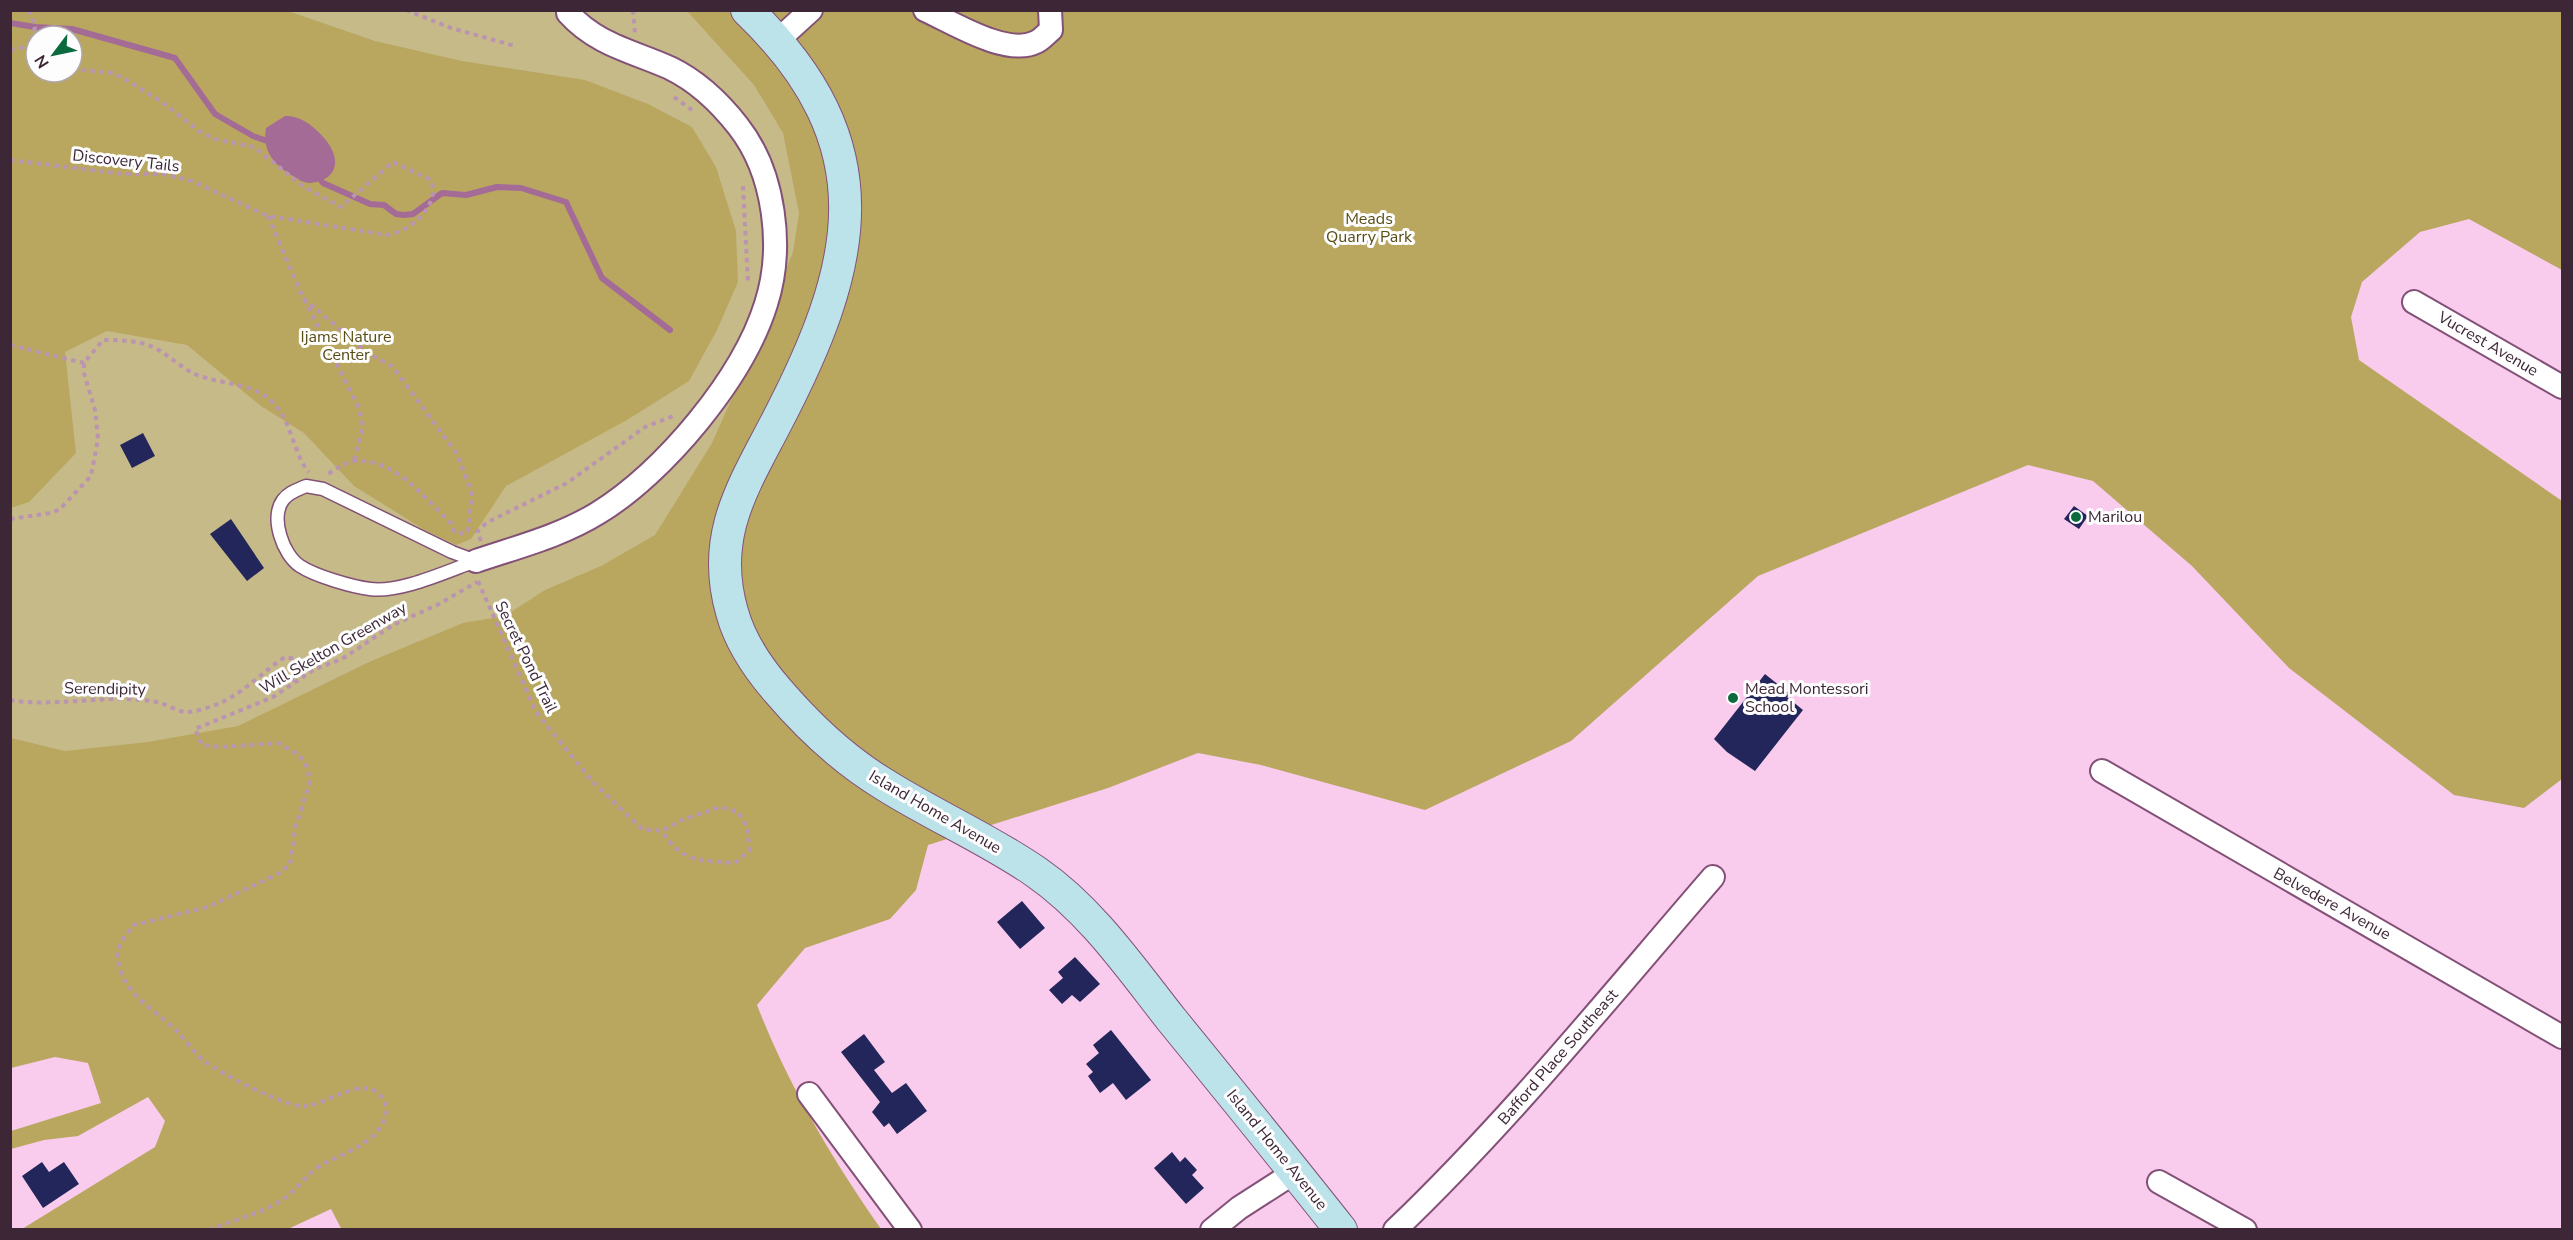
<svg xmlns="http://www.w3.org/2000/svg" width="2573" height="1240" font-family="'Nunito Sans',sans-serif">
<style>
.green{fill:#c6ba89;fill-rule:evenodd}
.forest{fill:#b9a760;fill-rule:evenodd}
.water{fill:#a46b97}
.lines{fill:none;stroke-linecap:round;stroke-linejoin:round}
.stream{stroke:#a46b97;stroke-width:6}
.building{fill:#22265a}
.lane-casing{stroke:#835177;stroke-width:15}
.street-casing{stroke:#835177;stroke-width:26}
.secondary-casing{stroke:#835177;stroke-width:34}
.path{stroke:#ba94b0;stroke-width:4;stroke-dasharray:4.5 4.5;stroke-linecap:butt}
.lane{stroke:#fff;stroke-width:12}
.street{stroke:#fff;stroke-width:22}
.secondary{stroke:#bce2ea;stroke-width:32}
.poi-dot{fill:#0c6a3e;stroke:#fdfdfd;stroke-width:2}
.labels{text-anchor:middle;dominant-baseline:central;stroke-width:6;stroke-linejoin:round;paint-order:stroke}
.street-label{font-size:16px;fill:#3d2737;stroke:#fdfdfd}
.park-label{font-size:16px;fill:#594d16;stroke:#fdfdfd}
.poi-label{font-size:16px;fill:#3d2737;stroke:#fdfdfd;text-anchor:start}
</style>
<rect width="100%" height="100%" fill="#f9cbed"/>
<!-- green -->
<path class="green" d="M11,11H707L781,89L810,231L700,536L11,942ZM36,36H72V72H36Z"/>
<!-- forest -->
<path class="forest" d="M10,11H288L375,41L462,61L585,80L648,104L692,127L716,167L736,231L738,282L717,330L689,381L627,420L506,486L471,539L456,545L423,529L354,486L304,433L261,406L187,345L107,331L65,352L76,453L29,502L11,508ZM36,36H72V72H36Z
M687,11H2562V270L2469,219L2420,232L2362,282L2351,317L2359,360L2562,501V779L2524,808L2454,795L2289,668L2192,566L2093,481L2028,465L1758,576L1571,741L1425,810L1261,765L1198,753L1108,788L928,845L916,890L890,919L805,948L757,1005C788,1085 832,1159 881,1229L342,1230L331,1209L288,1229H22L155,1147L165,1121L148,1097L78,1136L44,1140L11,1149V1131L101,1103L88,1063L55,1057L11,1068V738L65,751L148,742L238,726L369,662L463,623L505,616L545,590L601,566L655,535L712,443L761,333L793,252L799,213L783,133L754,85Z"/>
<!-- water -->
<path class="water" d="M285,116C300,115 315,127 324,138C341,157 340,180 310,183C303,183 298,179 293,176C274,165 262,151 266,128Z"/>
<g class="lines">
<!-- stream -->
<path class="stream" d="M10,23L35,27L72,29L175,58L215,114L253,136L270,142
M315,173L323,183L370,204L384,205L396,214L404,215L413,214L442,193L466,195L497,187L521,188L566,202L602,278L670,330"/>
</g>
<!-- building -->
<path class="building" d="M143,433L155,456L132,468L120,445Z
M2074,506L2088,516L2079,529L2064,519Z
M231,519L264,568L247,581L210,534Z
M1765,674L1790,694L1787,697L1803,710L1755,771L1727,752L1714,739Z
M1022,901L1045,928L1020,949L997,922Z
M1075,957L1100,984L1080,1002L1072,995L1062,1004L1049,990L1063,978L1058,972Z
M1111,1030L1151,1080L1126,1100L1113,1083L1100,1093L1088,1076L1093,1072L1086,1064L1099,1053L1093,1045Z
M864,1034L885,1062L874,1070L892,1093L906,1083L927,1111L897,1134L889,1123L884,1127L872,1112L880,1102L841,1052Z
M1172,1152L1180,1162L1185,1157L1197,1170L1192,1175L1204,1188L1186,1204L1154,1168Z
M42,1162L49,1172L64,1162L79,1184L43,1208L22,1176Z"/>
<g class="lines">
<!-- lane casing -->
<g class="lane-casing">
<path id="lane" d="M306,486L323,489L452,552L476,561C447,571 401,593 370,589C353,587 315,576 300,566C283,555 270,518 283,500C289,492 297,490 306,486Z"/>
</g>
<!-- street casing -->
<g class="street-casing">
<path id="street" d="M925,10C952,22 1007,57 1036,42C1041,40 1046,34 1051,30L1050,10
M777,41L811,10
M2414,302L2562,387
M476,561C517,547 561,536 598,513C664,473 743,378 766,304C784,248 775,173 738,126C720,103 697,81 670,68C632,51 597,45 568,13
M2102,771L2562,1037
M809,1094L910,1230
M2159,1182L2245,1230
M1212,1230L1239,1208L1295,1172
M1395,1230C1510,1120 1609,997 1713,877"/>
</g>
<!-- secondary casing -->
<g class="secondary-casing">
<path id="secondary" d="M747,10C888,145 858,266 776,423C743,487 710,536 732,612C740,642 758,668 778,691C808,726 843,759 882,783C932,815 987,838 1036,872C1091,910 1130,967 1171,1019C1228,1089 1285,1159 1341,1230"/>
</g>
<!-- path -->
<path class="path" d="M29,10L35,27L30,46L36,52
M406,10L451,28L515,46
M633,10L635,34
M10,50L30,46
M674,97L692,110
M10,160L123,174H163L192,181L268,216L387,235C409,232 441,206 431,180L393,162L341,207L304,187L254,147L214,139L199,131L162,102L125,79L113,73L72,69
M743,186L748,283
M268,216L303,298L369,354L392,366L457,454L472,493L468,531L459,534L454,531L452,524C425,499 396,459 356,461C346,461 334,471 326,475
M304,299L359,408L363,426L354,460
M10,345L84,363
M10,519L51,513L60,509L91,476L98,439L95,410L84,373V363L103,340C119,340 137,340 153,347C170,355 182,370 200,376C229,386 259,382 279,410C291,425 297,461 309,472
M481,541L477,532L486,523L567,483L645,427L676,415
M478,581L536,712L591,780L642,829L662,831L682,820L720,807L738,812L748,828L749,851L735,863C700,860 682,863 662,831
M10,700C58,708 109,693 157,702C167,704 177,712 187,712C196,712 210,707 218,704C244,693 262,672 285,657L296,659L298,666L290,685
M209,1230C233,1220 260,1214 282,1200C296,1191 305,1175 320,1166C345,1151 382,1144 387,1109C374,1062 324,1110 300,1106C276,1102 224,1075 204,1061C195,1054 188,1043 180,1034C158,1011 120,994 118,957C117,945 126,934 134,925L208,907L278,874L290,865L295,829L310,781L307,767L299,755L278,743L222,747L202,745L195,729L273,697L315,669L342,659L393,625L439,604L477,582"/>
<!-- lane -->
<use href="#lane" class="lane"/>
<!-- street -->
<use href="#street" class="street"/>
<!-- secondary -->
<use href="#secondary" class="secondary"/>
</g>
<!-- markers -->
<g class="poi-dot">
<circle cx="2076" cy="517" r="6"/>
<circle cx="1733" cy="698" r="6"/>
</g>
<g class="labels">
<!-- street labels -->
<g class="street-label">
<text transform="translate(126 161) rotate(6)">Discovery Tails</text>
<text transform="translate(2488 344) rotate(30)">Vucrest Avenue</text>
<text transform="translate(333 648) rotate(-30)">Will Skelton Greenway</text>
<text transform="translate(526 657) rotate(64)">Secret Pond Trail</text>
<text transform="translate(105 689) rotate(1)">Serendipity</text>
<text transform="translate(935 812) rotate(30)">Island Home Avenue</text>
<text transform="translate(2332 904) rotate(29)">Belvedere Avenue</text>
<text transform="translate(1558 1057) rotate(-49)">Bafford Place Southeast</text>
<text transform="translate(1277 1150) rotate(51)">Island Home Avenue</text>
</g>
<!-- park labels -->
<g class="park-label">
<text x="1369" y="219">Meads<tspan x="1369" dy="18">Quarry Park</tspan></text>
<text x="346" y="337">Ijams Nature<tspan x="346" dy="18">Center</tspan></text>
</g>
<!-- poi labels -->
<g class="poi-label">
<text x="2088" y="517">Marilou</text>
<text x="1745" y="689">Mead Montessori<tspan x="1745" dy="18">School</tspan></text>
</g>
</g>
<!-- border -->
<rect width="2573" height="1240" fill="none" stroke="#3d2737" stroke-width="24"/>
<!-- north arrow -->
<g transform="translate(54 54) rotate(238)"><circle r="28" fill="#fdfdfd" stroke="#b0a7ae" stroke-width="1.5"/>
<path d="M0-4.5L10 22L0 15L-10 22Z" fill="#0c6a3e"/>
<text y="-9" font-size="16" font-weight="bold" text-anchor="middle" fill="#3d2737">N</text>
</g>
</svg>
